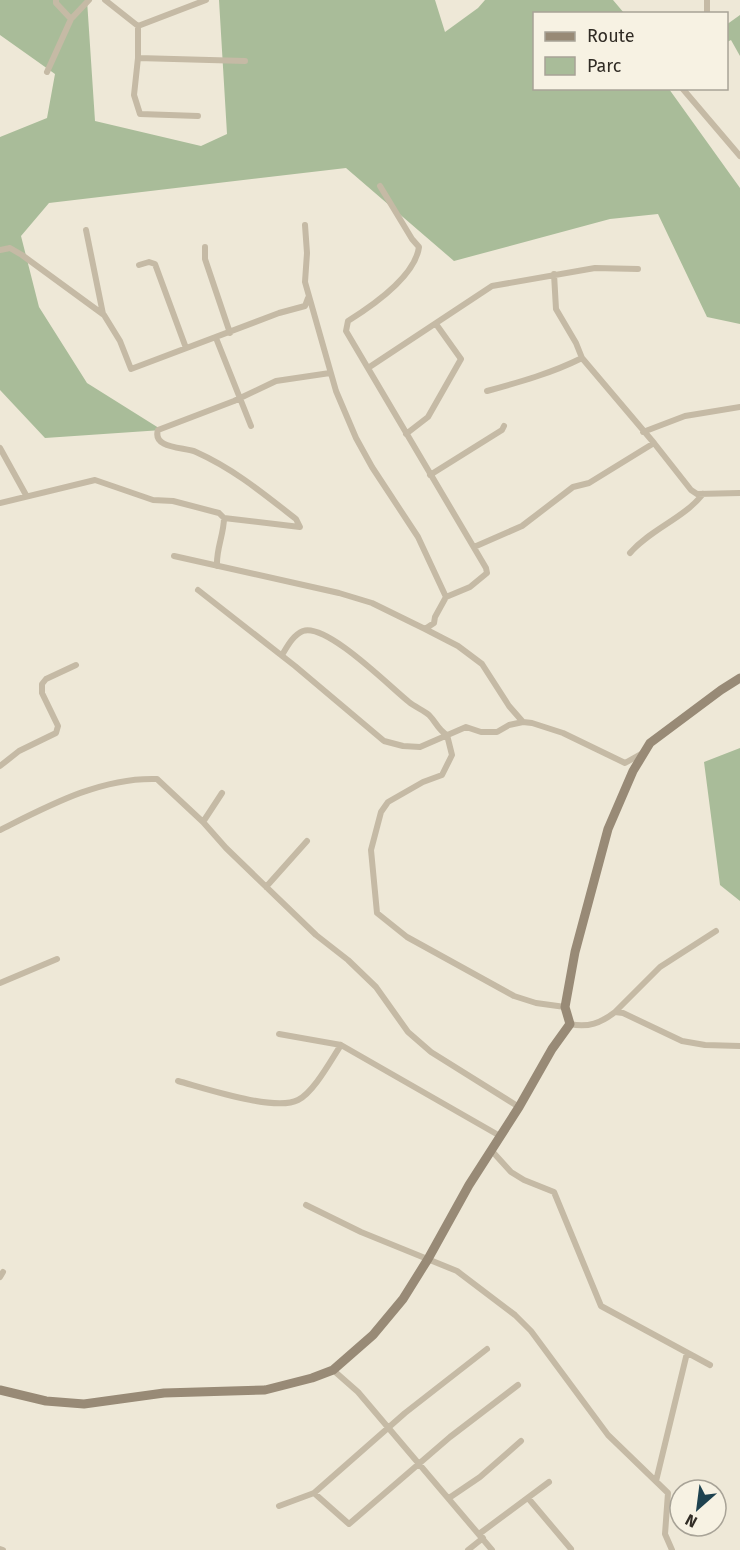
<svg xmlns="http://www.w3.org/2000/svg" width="740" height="1550" font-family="'Fira Sans',sans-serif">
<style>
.green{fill:#a9bc99}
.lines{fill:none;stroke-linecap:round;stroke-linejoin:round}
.street{stroke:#c5baa5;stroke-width:6}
.secondary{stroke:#988a76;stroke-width:9}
</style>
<rect width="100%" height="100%" fill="#eee8d7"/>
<!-- green -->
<path class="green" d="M0,0H87L95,121L201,146L227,134L219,0H435L445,32L478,8L485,0H613L624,13L534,14V88L669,89L740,188V324L707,317L658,214L610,219L454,261L346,168L49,203L21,236L39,307L87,383L162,430L45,438L0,390V137L47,118L55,74L0,35Z
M740,15V56L731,40L727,42L726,25Z
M740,748V901L720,885L704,762Z"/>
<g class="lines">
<!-- street -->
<path class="street" d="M56,0V3L71,19
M105,0L138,26V58L134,95L140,114L198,116
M707,0V14
M138,26L206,0
M138,58L245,61
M47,72L71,19L89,0
M682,88L740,156
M380,186L412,239L419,247C415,277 372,306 348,321L346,331L486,568L487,573L470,587L446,597
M305,225L307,253L305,282L336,391L356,438L372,467L418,537L446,597L435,617L434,623L425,629L458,646L482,664L509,706L523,722
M86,230L103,314
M205,247V259L230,333
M0,250L10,248L22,255L104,315L120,341L131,369L279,313L305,306L308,298
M139,265L149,262L155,264L186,348
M554,274L556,309L576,343L582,358L654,443
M216,338L251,426
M368,368L492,286L595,268L638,269
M487,391C520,382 552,373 582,358
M643,432L685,416L740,407
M406,434L428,417L461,359L436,324
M0,448L26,495
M430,475L502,430L504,426
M0,503L95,480L153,500L173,501L219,513L224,518L300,527L296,519C264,494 234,469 196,452C185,447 152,449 158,430L234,401L276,381L330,373
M474,547L522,526L573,487L589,483L654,443L691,490L697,494L740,493
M630,553C651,529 683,519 703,494
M174,556L339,593L372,603L425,629
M217,566C216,549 224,534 224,518
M198,590L295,666L384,741L403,746L420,747L466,727L481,732H497L509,725L523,722L532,723L563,733L625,763L641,754
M282,655C287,647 293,635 303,631C327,623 390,687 409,702C415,707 423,710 429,715C436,722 438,730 447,735L452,755L442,775L423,782L388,802L381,812L371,850L377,913L407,937L514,996L536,1003L565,1007
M0,766L19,751L56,733L58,726L42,693V684L46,679L76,665
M203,822L222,793
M0,830C48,806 101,777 157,779L203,822L226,848L316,935L348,960L376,987L408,1032L431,1052L519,1107
M266,887L307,841
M0,983L57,959
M615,1012L660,967L716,931
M570,1024C588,1028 601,1023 615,1012L623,1013L682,1041L705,1045L740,1046
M279,1034L341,1045L500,1136
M178,1081C204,1088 275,1112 298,1100C314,1092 331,1060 341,1045
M491,1150L511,1172L524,1180L554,1192L601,1306L710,1365
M306,1205L361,1232L457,1271L515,1315L531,1331L608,1435L668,1493L665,1534L672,1550
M0,1277L3,1272
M333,1370L358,1392L492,1550
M656,1481L687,1353
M314,1493L349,1524L450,1437L518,1385
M449,1498L480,1477L521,1441
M528,1498L571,1549
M279,1506L314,1493L405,1413L487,1349
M479,1534L549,1482
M0,1549L3,1550
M468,1550L483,1538"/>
<!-- secondary -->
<path class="secondary" d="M0,1390L46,1401L84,1404L164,1393L265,1390L312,1378L333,1370L373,1335L403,1299L428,1259L469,1185L519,1107L552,1049L570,1024L565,1007L575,952L608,829L633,771L650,743L721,690L740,678"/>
</g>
<!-- legend -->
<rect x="533" y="12" width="195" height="78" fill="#f7f2e3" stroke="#a8a397" stroke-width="1.5"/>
<rect x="545" y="32" width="30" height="9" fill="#988a76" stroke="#a8a397" stroke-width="1.5"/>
<text x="587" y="42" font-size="18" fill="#312c25">Route</text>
<rect x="545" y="57" width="30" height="18" fill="#a9bc99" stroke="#a8a397" stroke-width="1.5"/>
<text x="587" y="72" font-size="18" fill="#312c25">Parc</text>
<!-- north arrow -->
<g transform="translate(698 1508) rotate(208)"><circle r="28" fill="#f7f2e3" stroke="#a8a397" stroke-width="1.5"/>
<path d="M0-4.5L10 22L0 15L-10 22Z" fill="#1e424f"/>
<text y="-9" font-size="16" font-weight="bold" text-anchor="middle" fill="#312c25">N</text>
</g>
</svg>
